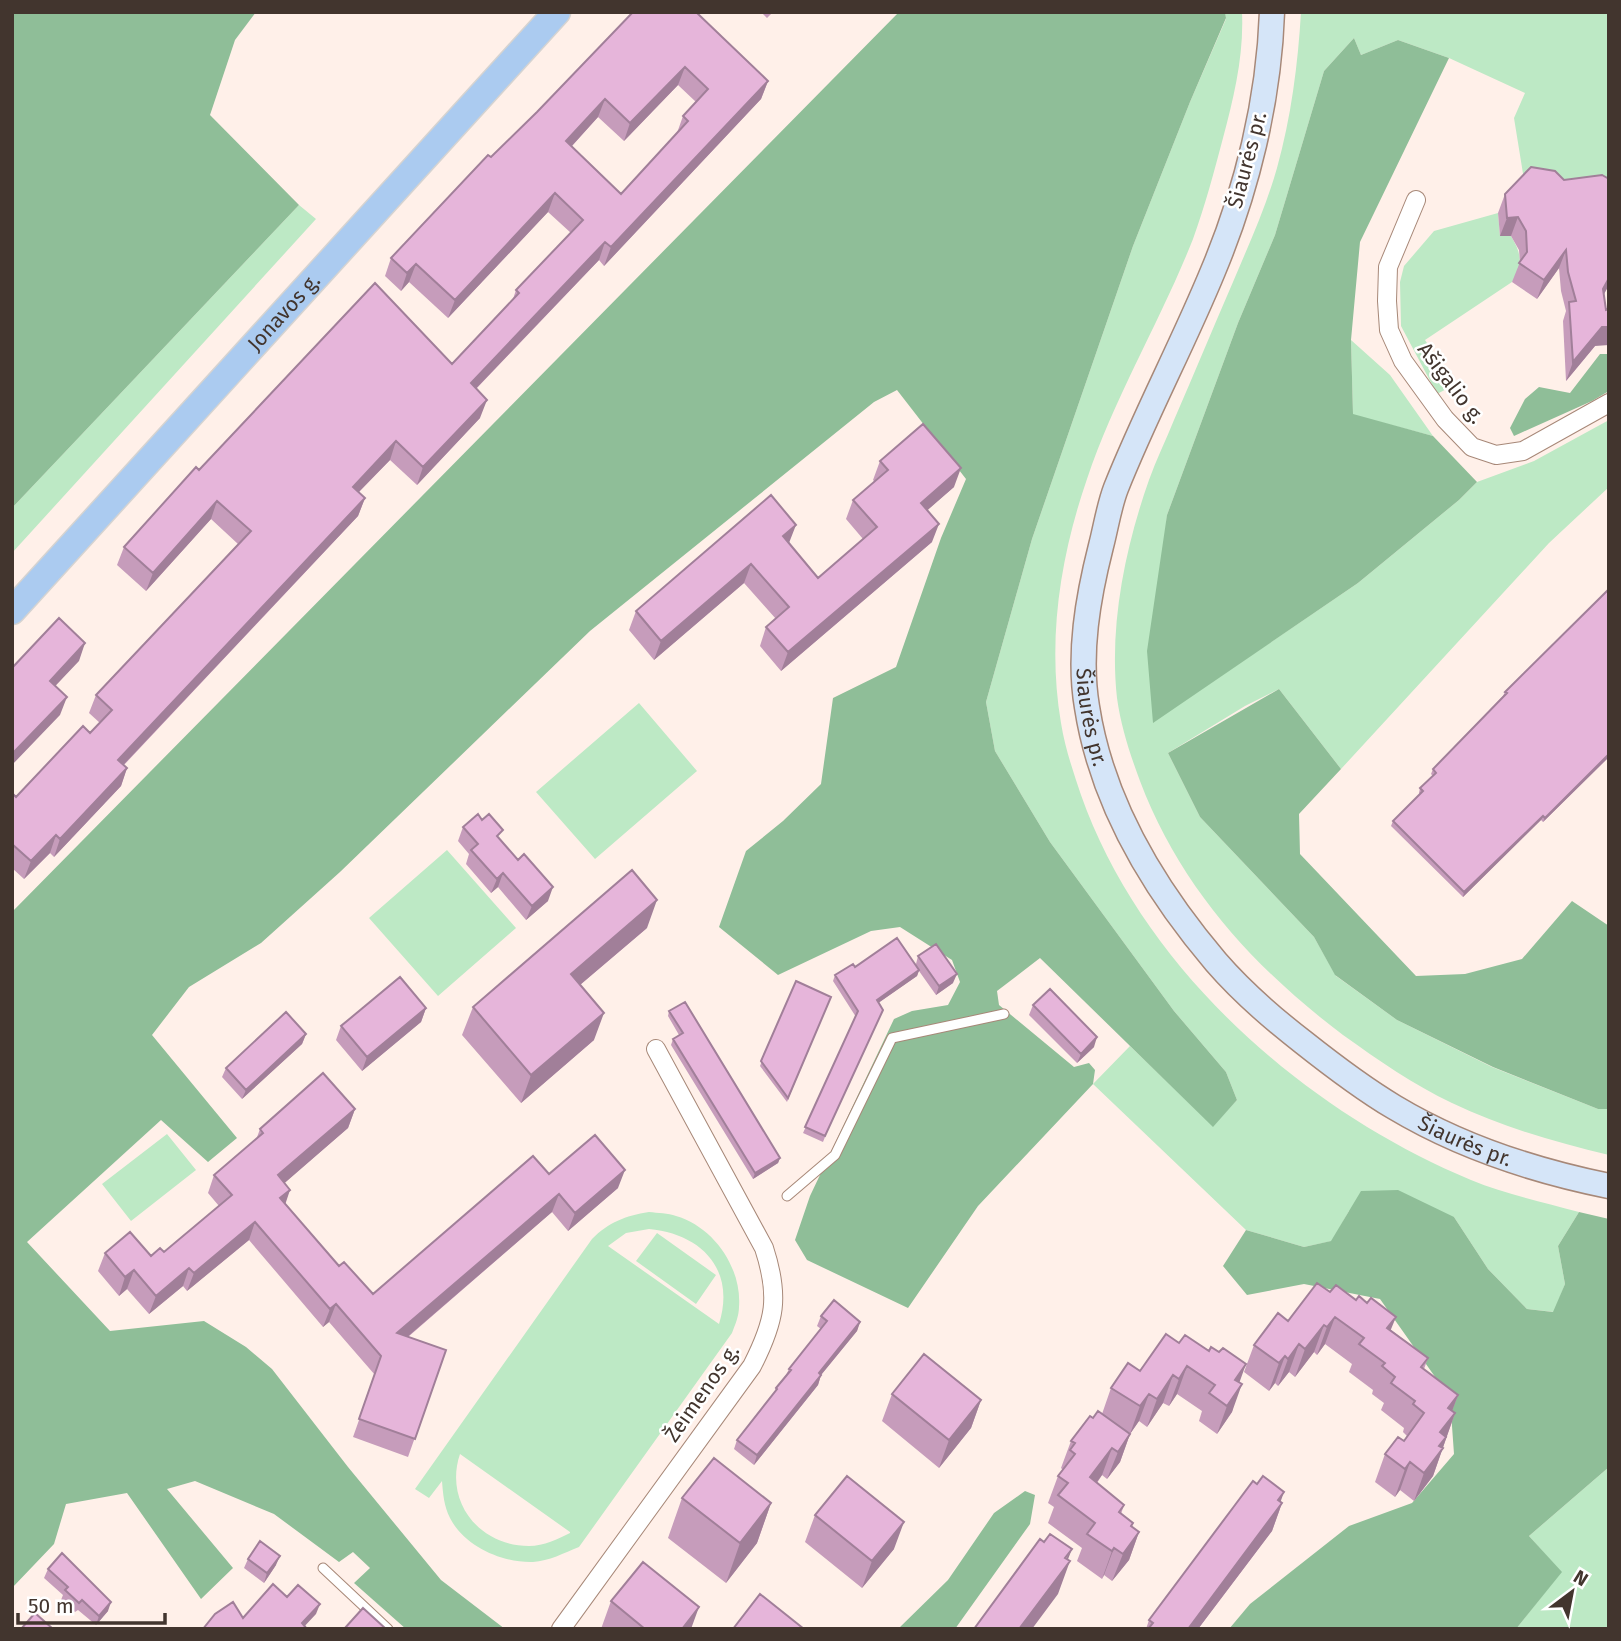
<svg xmlns="http://www.w3.org/2000/svg" width="1621" height="1641" font-family="'Fira Sans',sans-serif">
<style>
.green{fill:#bde9c5;fill-rule:evenodd}
.forest{fill:#8fbe98}
.lines{fill:none;stroke-linecap:round;stroke-linejoin:round}
.lane-casing{stroke:#a78878;stroke-width:11}
.street-casing{stroke:#a78878;stroke-width:20}
.secondary-casing{stroke:#a78878;stroke-width:27}
.primary-casing{stroke:#d5d3d1;stroke-width:29}
.lane{stroke:#fff;stroke-width:9}
.street{stroke:#fff;stroke-width:18}
.secondary{stroke:#d5e5f8;stroke-width:24}
.primary{stroke:#abcbf0;stroke-width:26}
.wall{fill:#c69cbb;fill-rule:evenodd}
.shaded-wall{fill:#a17f99}
.building{fill:#e6b5da;stroke:#a17f99;stroke-width:2;fill-rule:evenodd}
.labels{text-anchor:middle;dominant-baseline:central;stroke-width:5;stroke-linejoin:round;paint-order:stroke}
.street-label{font-size:21px;fill:#42352e;stroke:#fff}
</style>
<rect width="100%" height="100%" fill="#fff0e9"/>
<!-- green -->
<path class="green" d="M1225,12H1242C1244,55 1234,97 1223,138C1214,172 1205,206 1193,239C1161,320 1115,396 1087,479C1060,557 1047,641 1061,723C1065,748 1073,771 1081,795C1142,968 1304,1111 1471,1180C1505,1194 1543,1202 1579,1212L1558,1246L1565,1284L1554,1312L1527,1309L1488,1269L1454,1217L1349,1211L1332,1241L1304,1247L1246,1230L1093,1084L1130,1046L1213,1126L1237,1100L1226,1072L1174,1011L1050,842L995,751L986,702L1032,539L1133,246L1190,102L1226,19Z
M1301,12H1609V179L1596,194L1525,186L1514,118L1525,93L1449,58L1398,40L1361,55L1354,38L1324,71L1275,235L1238,323L1167,515L1153,722L1358,583L1459,500L1477,482L1534,461L1609,420V487L1549,543L1341,769L1279,689L1245,706L1168,753L1200,817L1314,937L1336,976L1397,1020L1492,1067L1598,1109H1609V1155C1555,1142 1502,1127 1452,1103C1414,1085 1378,1060 1343,1035C1254,968 1180,887 1140,781C1130,754 1121,727 1117,698C1109,626 1125,548 1149,480C1156,460 1166,440 1174,420C1194,374 1213,328 1233,282C1249,244 1266,207 1277,168C1291,118 1298,64 1301,12Z
M299,205L316,219L12,553V508Z
M1498,213L1500,236H1511C1521,253 1524,264 1512,282L1425,340L1454,385L1437,394L1401,326L1400,282L1404,266L1434,231Z
M1351,340L1390,375L1433,436L1353,415Z
M639,703L697,771L595,859L536,792Z
M447,850L516,928L438,996L369,918Z
M167,1134L196,1170L131,1221L102,1184Z
M649,1212C658,1213 668,1213 676,1216C714,1227 742,1268 739,1307C739,1316 735,1325 732,1333L579,1547C564,1553 549,1561 533,1562C502,1563 464,1546 450,1518C444,1506 443,1494 442,1481L429,1498L415,1489L592,1239C609,1222 625,1216 649,1212ZM649,1229C702,1234 736,1270 719,1324L608,1246L626,1233ZM460,1454L570,1532V1533C558,1539 544,1546 529,1546C479,1546 444,1501 460,1454Z
M657,1233L716,1275L696,1304L636,1261Z
M1609,1467V1629H1516L1561,1572L1529,1536Z"/>
<!-- forest -->
<path class="forest" d="M12,12H256L235,40L210,115L299,205L12,508Z
M899,12H1225L1226,18L1190,102L1133,246L1032,539L986,702L995,751L1050,842L1174,1011L1226,1072L1237,1100L1213,1127L1040,958L997,991L999,1005L1074,1067L1089,1063L1095,1070L1093,1084L978,1206L908,1308L807,1260L795,1240L810,1196L894,1019L912,1011L948,1005L960,982L952,960L900,927L871,931L778,975L719,927L746,851L783,821L821,784L833,698L896,667L941,538L966,479L897,390L874,402L590,631L340,872L261,943L189,987L152,1035L237,1138L208,1162L161,1120L27,1242L110,1331L204,1321L246,1347L272,1369L348,1467L441,1580L505,1629H406L354,1583L370,1568L353,1552L339,1562L274,1514L195,1481L167,1489L233,1568L201,1599L127,1493L66,1504L54,1544L12,1588V912Z
M1354,38L1361,55L1398,40L1449,58L1360,242L1351,340L1353,414L1433,436L1477,482L1459,500L1358,583L1153,723L1147,651L1167,515L1238,323L1275,235L1324,71Z
M1600,354H1609V391L1592,401L1514,436L1510,428L1525,399L1539,387L1570,393Z
M1279,689L1341,769L1299,814L1300,854L1416,976L1465,974L1522,959L1572,901L1609,926V1109H1598L1493,1067L1397,1020L1335,975L1314,937L1200,817L1168,753Z
M1398,1190L1454,1217L1488,1269L1527,1309L1553,1312L1565,1284L1558,1246L1579,1212L1609,1219V1467L1529,1536L1562,1572L1516,1629H1229L1250,1604L1349,1526L1412,1503L1454,1454L1450,1398L1380,1299L1304,1284L1247,1295L1223,1266L1246,1230L1304,1247L1331,1241L1361,1191Z
M1025,1491L1035,1495L1030,1524L955,1629H898L948,1580L994,1513Z"/>
<g class="lines">
<!-- lane casing -->
<g class="lane-casing">
<path id="lane" d="M787,1196L835,1155L892,1038L1004,1014
M323,1568L388,1629"/>
</g>
<!-- street casing -->
<g class="street-casing">
<path id="street" d="M1416,200L1388,267L1387,301L1389,330L1403,361L1445,419L1472,447L1496,455L1523,451L1609,403
M561,1629L752,1366C775,1321 780,1297 764,1248L656,1049"/>
</g>
<!-- secondary casing -->
<g class="secondary-casing">
<g id="secondary">
<path id="s1" d="M1272,12C1269,100 1247,190 1213,271C1183,344 1145,415 1116,488C1109,506 1106,527 1101,546C1088,597 1078,654 1087,707C1102,804 1154,889 1216,962C1242,992 1272,1018 1303,1042C1332,1065 1362,1088 1394,1107C1459,1146 1535,1171 1609,1186"/>
</g>
</g>
<!-- primary casing -->
<g class="primary-casing">
<g id="primary">
<path id="s2" d="M12,611L557,12"/>
</g>
</g>
<!-- lane -->
<use href="#lane" class="lane"/>
<!-- street -->
<use href="#street" class="street"/>
<!-- secondary -->
<use href="#secondary" class="secondary"/>
<!-- primary -->
<use href="#primary" class="primary"/>
</g>
<!-- wall -->
<path class="wall" d="M633,12L768,81L761,99L604,266L599,260L476,389L480,418L417,485L390,460L359,492L365,498L358,516L124,765L127,768L121,786L54,857L50,853L24,879L12,868V793L16,797L90,733L100,723L89,713L96,695L238,544L211,519L146,591L117,565L124,547L199,470L452,364L513,299L516,290L571,233L548,212L448,318L409,282L401,291L385,276L391,258L537,112ZM678,85L696,102L683,116L677,133L621,194L572,146L598,117L624,141Z
M761,12H773L767,18Z
M1609,179V285L1604,294L1595,346L1566,381L1563,321L1566,311L1561,291L1559,268L1537,299L1512,282L1520,262L1519,250L1511,236H1500L1498,213L1505,194L1564,180Z
M880,461L954,487L927,510L932,542L781,671L760,646L766,627L776,619L744,583L654,660L629,630L636,611L789,544L818,578L863,539L846,519L853,500L875,482L873,480Z
M1609,589V757L1543,822L1541,820L1463,897L1391,826L1393,821L1420,794L1419,793L1420,788L1433,776L1431,774L1433,769L1503,696L1505,692Z
M463,827L500,839L548,901L526,920L498,887L491,893L466,864L469,854L458,841Z
M647,928L580,985L594,1040L521,1103L462,1035L473,1007Z
M918,956L953,983L936,995L919,971L917,976L878,1003L823,1142L803,1133L856,1017L833,981L835,975L855,967L916,964Z
M796,981L831,997L787,1102L760,1066Z
M1033,1005L1094,1047L1077,1063L1029,1015Z
M426,1008L421,1022L362,1071L336,1040L341,1026Z
M669,1011L780,1158L778,1163L753,1179L671,1045L673,1039L679,1035L668,1016Z
M306,1034L302,1044L242,1099L222,1077L226,1068Z
M355,1109L348,1128L284,1183L285,1204L339,1266L373,1294L549,1174L618,1188L568,1231L552,1212L408,1337L446,1350L408,1457L353,1437L375,1375L329,1322L323,1327L249,1240L187,1291L183,1286L149,1314L127,1289L119,1296L98,1271L105,1253L151,1256L164,1252L219,1206L208,1193L214,1175L256,1140L260,1129Z
M1330,1292L1391,1330L1428,1358L1424,1369L1458,1395L1452,1411L1455,1413L1433,1476L1414,1501L1400,1490L1395,1497L1375,1482L1385,1454L1404,1441L1407,1436L1403,1432L1404,1428L1381,1410L1384,1403L1372,1394L1373,1390L1349,1372L1352,1364L1325,1344L1317,1355L1314,1352L1295,1377L1289,1372L1278,1386L1275,1383L1269,1391L1244,1372L1254,1345Z
M821,1316L860,1322L857,1331L821,1375L818,1385L754,1465L734,1449L737,1440L774,1394L776,1388L786,1375L789,1369L821,1329L817,1326Z
M1166,1334L1239,1383L1232,1412L1217,1434L1199,1421L1202,1411L1177,1394L1169,1406L1163,1403L1147,1427L1139,1421L1130,1434L1120,1462L1107,1479L1102,1475L1097,1483L1124,1505L1121,1514L1133,1523L1132,1527L1139,1532L1129,1560L1112,1581L1104,1575L1102,1579L1077,1561L1082,1548L1048,1523L1054,1507L1048,1503L1058,1476L1062,1471V1469L1061,1468L1071,1441L1093,1418L1102,1414L1111,1388L1140,1371Z
M892,1394L981,1400L971,1428L939,1468L882,1421Z
M682,1498L771,1503L757,1543L726,1583L668,1538Z
M1280,1502L1282,1503L1272,1531L1198,1629H1146L1149,1620Z
M815,1515L894,1549L862,1588L805,1542Z
M248,1559L276,1565L264,1583L244,1568Z
M48,1569L108,1611L96,1625L78,1610L75,1612L61,1600L63,1595L44,1578Z
M611,1601L691,1629H601Z"/>
<!-- shaded-wall -->
<path class="shaded-wall" d="M685,67L678,85L624,141L630,123Z
M768,81L761,99L604,266L611,247Z
M605,99L598,117L560,159L566,141Z
M555,193L548,212L448,318L455,300Z
M1518,217L1511,236H1500L1507,218Z
M605,242L599,260L464,401L471,383Z
M1566,250L1559,268L1537,299L1544,280Z
M416,264L409,282L401,291L407,273Z
M1609,278V285L1596,308L1603,289Z
M1602,327H1609V345L1595,346L1566,381L1573,362Z
M487,400L480,418L417,485L423,467Z
M396,441L390,460L346,505L353,487Z
M961,468L954,487L914,522L921,503Z
M365,498L358,516L111,778L118,760Z
M217,501L211,519L146,591L153,573Z
M939,524L932,542L781,671L788,652Z
M796,525L789,543L783,536Z
M751,564L744,583L654,660L661,641Z
M85,643L79,661L43,699L50,681Z
M67,697L60,715L12,765V754Z
M1609,754V757L1543,822L1545,818Z
M127,768L121,786L54,857L60,839Z
M1543,816L1541,820L1463,897L1464,892Z
M56,835L50,853L24,879L31,861Z
M503,873L498,887L491,893L497,879Z
M553,887L548,901L526,920L532,906Z
M657,900L647,928L561,1001L571,974Z
M919,970L917,976L874,1006L877,1000Z
M957,974L953,983L936,995L939,986Z
M426,1008L421,1022L362,1071L367,1057Z
M604,1013L594,1040L521,1103L531,1075Z
M306,1034L302,1044L242,1099L246,1090Z
M1097,1037L1094,1047L1077,1063L1081,1054Z
M355,1109L348,1128L272,1194L278,1175Z
M780,1158L778,1163L753,1179L755,1173Z
M625,1170L618,1188L568,1231L575,1213Z
M290,1190L284,1208L280,1198Z
M559,1194L552,1212L391,1351L397,1333Z
M255,1222L249,1240L187,1291L194,1273Z
M189,1268L183,1286L149,1314L156,1296Z
M134,1270L127,1289L119,1296L125,1277Z
M336,1304L329,1322L323,1327L330,1309Z
M1335,1317L1325,1344L1317,1355L1327,1327Z
M1396,1317L1385,1344L1387,1328Z
M860,1322L857,1331L821,1375L818,1385L754,1465L757,1455L819,1373Z
M1324,1325L1314,1352L1295,1377L1305,1349Z
M1299,1344L1289,1372L1278,1386L1288,1359Z
M1285,1356L1275,1383L1269,1391L1279,1363Z
M1246,1364L1236,1392L1225,1407L1235,1380Z
M1187,1366L1177,1394L1169,1406L1179,1379Z
M1173,1375L1163,1403L1147,1427L1157,1399Z
M1242,1384L1232,1412L1217,1434L1227,1406Z
M1149,1394L1139,1421L1130,1434L1140,1406Z
M1458,1395L1448,1422L1455,1413L1433,1476L1414,1501L1424,1473L1430,1460L1448,1408Z
M981,1400L971,1428L939,1468L949,1440Z
M1130,1434L1120,1462L1107,1479L1118,1452Z
M1112,1448L1102,1475L1080,1505L1090,1477Z
M1410,1462L1400,1490L1395,1497L1405,1469Z
M1284,1492L1278,1509L1282,1503L1272,1531L1198,1629H1188Z
M771,1503L757,1543L726,1583L740,1543Z
M904,1522L894,1549L862,1588L872,1561Z
M1139,1532L1129,1560L1112,1581L1123,1554Z
M1114,1548L1104,1575L1102,1579L1112,1551Z
M1072,1549L1065,1567L1070,1561L1058,1594L1032,1629H1019Z
M280,1556L276,1565L264,1583L267,1573Z
M111,1602L108,1611L96,1625L99,1616Z
M320,1604L316,1614L302,1629V1623Z
M699,1607L691,1629H682Z"/>
<!-- building -->
<path class="building" d="M633,12H696L768,81L611,247L605,242L471,383L487,400L423,467L396,441L353,487L365,498L118,760L127,768L60,839L56,835L31,861L12,844V793L16,797L83,726L90,733L112,710L96,695L251,531L217,501L153,573L124,547L196,467L199,470L375,283L452,364L519,293L516,290L583,220L555,193L455,300L416,264L407,273L391,258L488,155L491,157L537,112ZM685,67L708,89L683,116L688,121L621,194L566,141L605,99L630,123Z
M1531,167L1555,171L1564,180L1602,175L1609,179V278L1603,289L1606,310L1609,309V327H1602L1573,362L1569,302L1576,301L1568,272L1566,250L1544,280L1519,263L1527,252L1526,231L1518,217L1507,218L1505,194Z
M923,424L961,468L921,503L939,524L788,652L766,627L789,607L751,564L661,641L636,611L771,495L796,525L783,536L818,578L877,527L853,500L888,470L880,461Z
M1609,589V754L1545,818L1543,816L1464,892L1393,821L1423,791L1420,788L1436,773L1433,769L1507,693L1505,692Z
M59,618L85,643L50,681L67,697L12,754V668Z
M478,814L482,820L489,814L503,830L497,836L518,860L524,854L553,887L532,906L503,873L497,879L471,850L478,844L463,827Z
M632,870L657,900L571,974L604,1013L531,1075L473,1007Z
M897,938L919,970L877,1000L883,1010L825,1136L805,1127L858,1011L835,975L853,964L855,967Z
M936,944L957,974L939,986L918,956Z
M400,977L426,1008L367,1057L341,1026Z
M796,981L831,997L788,1098L761,1061Z
M1050,989L1097,1037L1081,1054L1033,1005Z
M685,1002L780,1158L755,1173L673,1039L683,1033L669,1011Z
M286,1012L306,1034L246,1090L226,1068Z
M323,1073L355,1109L278,1175L290,1190L280,1198L339,1266L344,1262L373,1294L533,1156L549,1174L595,1135L625,1170L575,1213L559,1194L397,1333L446,1350L415,1439L359,1419L381,1356L336,1304L330,1309L255,1222L194,1273L189,1268L156,1296L134,1270L125,1277L105,1253L130,1232L151,1256L160,1248L164,1252L232,1195L214,1175L263,1133L260,1129Z
M1317,1283L1330,1292L1336,1285L1356,1300L1359,1296L1367,1303L1371,1298L1396,1317L1387,1328L1428,1358L1421,1367L1458,1395L1448,1408L1455,1413L1440,1432L1446,1437L1439,1446L1443,1448L1424,1473L1410,1462L1405,1469L1385,1454L1398,1437L1404,1441L1424,1413L1413,1404L1415,1401L1391,1383L1395,1377L1382,1366L1385,1363L1359,1344L1364,1338L1335,1317L1327,1327L1324,1325L1305,1349L1299,1344L1288,1359L1285,1356L1279,1363L1254,1345L1278,1313L1288,1321Z
M834,1300L860,1322L819,1373L821,1375L757,1455L737,1440L777,1389L776,1388L791,1370L789,1369L827,1321L821,1316Z
M1166,1334L1179,1343L1185,1335L1209,1351L1211,1347L1219,1352L1223,1348L1246,1364L1235,1380L1242,1384L1227,1406L1209,1393L1215,1385L1187,1366L1179,1379L1173,1375L1157,1399L1149,1394L1140,1406L1111,1388L1128,1363L1140,1371Z
M924,1354L981,1400L949,1440L892,1394Z
M1098,1411L1130,1434L1118,1452L1112,1448L1090,1477L1124,1505L1119,1512L1133,1523L1131,1526L1139,1532L1123,1554L1114,1548L1112,1551L1087,1534L1095,1523L1058,1495L1068,1483L1058,1476L1075,1454L1070,1450L1075,1443L1071,1441L1090,1416L1093,1418Z
M714,1458L771,1503L740,1543L682,1498Z
M847,1476L904,1522L872,1561L815,1515Z
M1263,1476L1284,1492L1278,1500L1282,1503L1188,1629H1148L1153,1623L1149,1620L1235,1505L1253,1481L1257,1484Z
M1050,1534L1072,1549L1065,1558L1070,1561L1019,1629H974L1040,1539L1044,1542Z
M260,1541L280,1556L267,1573L248,1559Z
M62,1553L111,1602L99,1616L82,1600L79,1603L65,1590L68,1587L48,1569Z
M643,1562L699,1607L682,1629H645L611,1601Z
M273,1584L287,1597L298,1585L320,1604L302,1623L307,1629H203L215,1614L233,1602L243,1618Z
M760,1594L804,1629H733Z
M363,1608L386,1629H344Z
M35,1613L53,1629H21Z"/>
<g class="labels">
<!-- street labels -->
<g class="street-label">
<text transform="translate(1247 160) rotate(-75)">Šiaurės pr.</text>
<text stroke="none"><textPath href="#s2" startOffset="404">Jonavos g.</textPath></text>
<text transform="translate(1451 383) rotate(53)">Ašigalio g.</text>
<text stroke="none"><textPath href="#s1" startOffset="738">Šiaurės pr.</textPath></text>
<text stroke="none"><textPath href="#s1" startOffset="1326">Šiaurės pr.</textPath></text>
<text transform="translate(702 1393) rotate(-55)">Žeimenos g.</text>
</g>
</g>
<!-- border -->
<rect width="1621" height="1641" fill="none" stroke="#42352e" stroke-width="28"/>
<!-- north arrow -->
<g transform="translate(1572 1592) rotate(32)" stroke="#ffffff" stroke-width="5" paint-order="stroke">
<path d="M0-5L12 26L0 18L-12 26Z" fill="#42352e"/>
<text y="-10" font-size="19" font-weight="bold" text-anchor="middle" fill="#42352e">N</text>
</g>
<!-- scale -->
<path d="M18 1613v10h147v-10" fill="none" stroke="#42352e" stroke-width="3.5"/>
<text x="28" y="1613" font-size="21" fill="#42352e" stroke="#ffffff" stroke-width="5" paint-order="stroke">50 m</text>
</svg>
